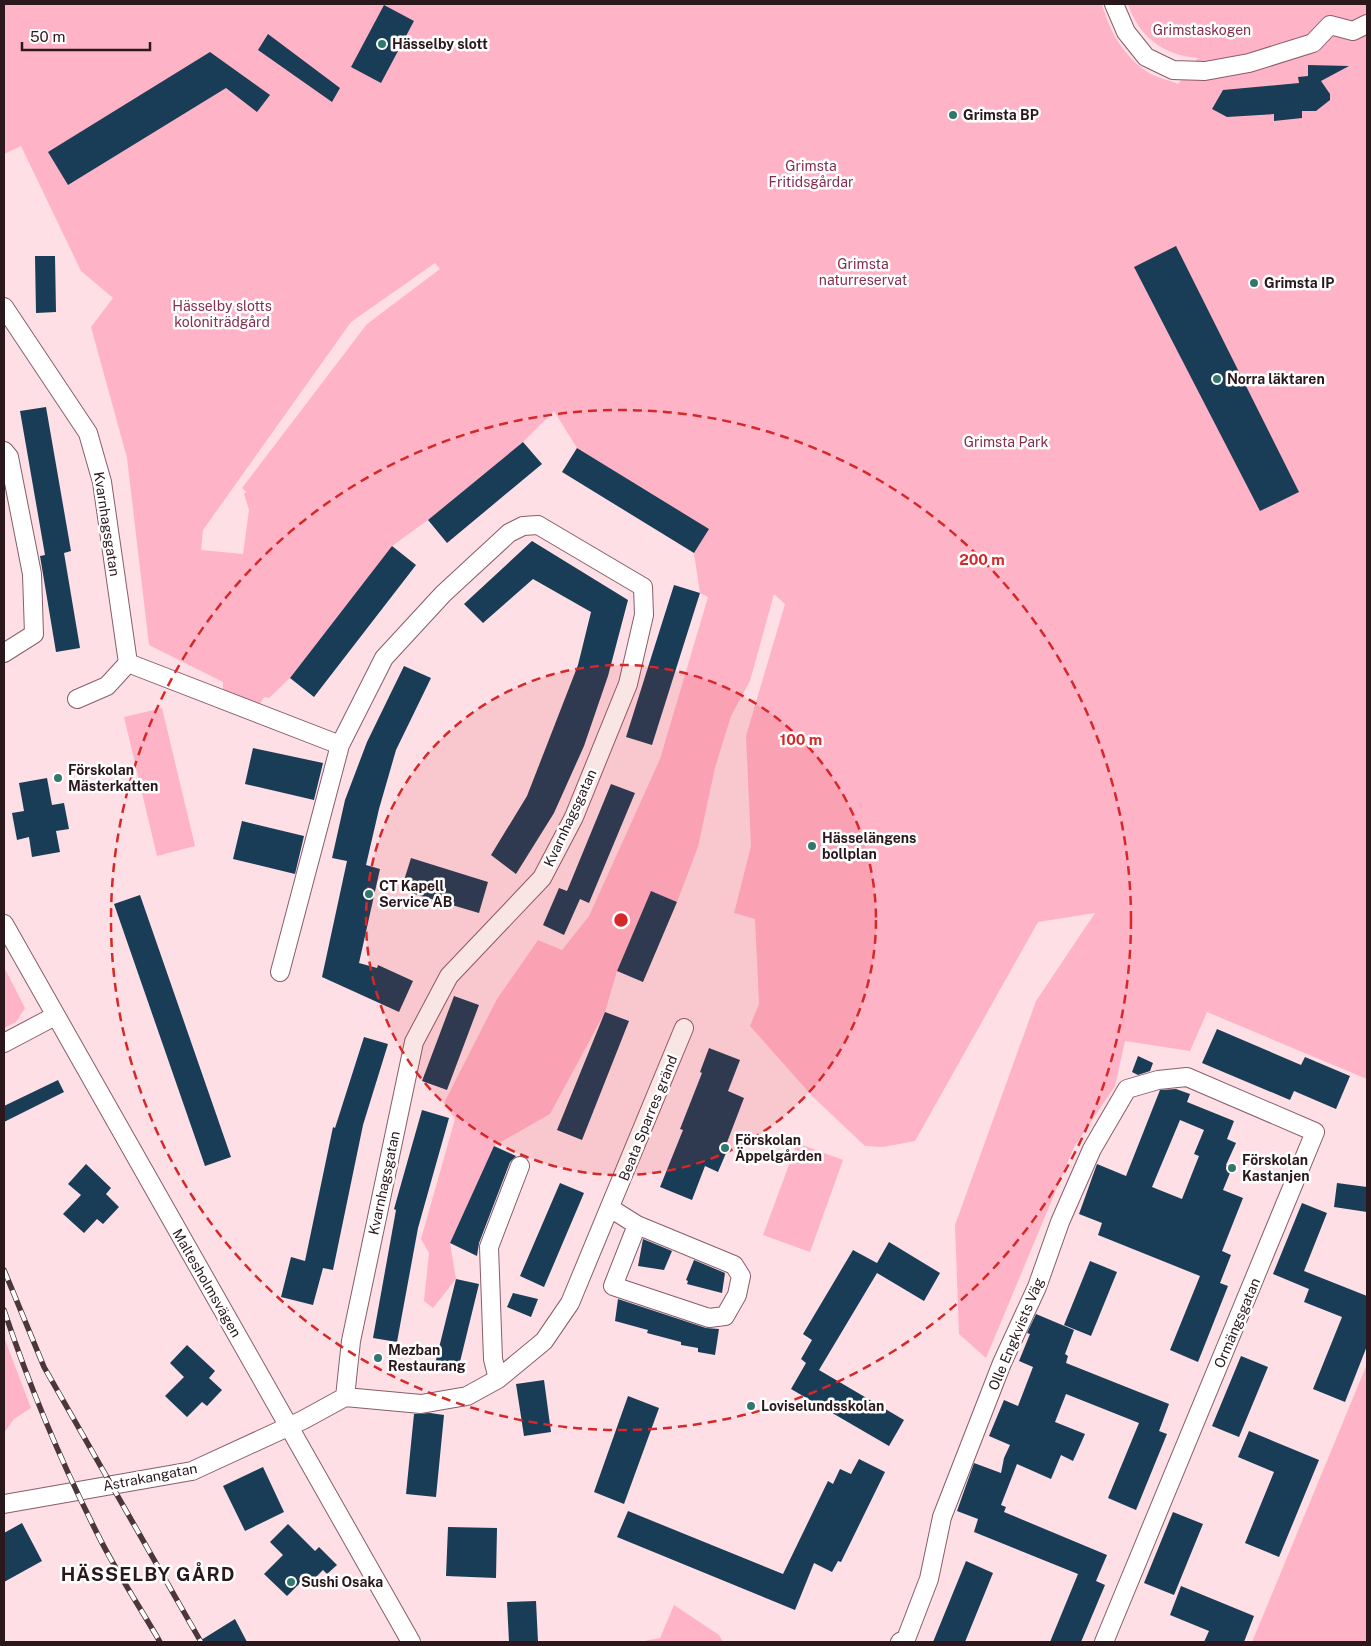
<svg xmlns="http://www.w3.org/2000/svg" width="1371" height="1646" font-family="'Public Sans',sans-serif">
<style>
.green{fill:#ffb3c7;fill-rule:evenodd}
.building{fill:#193d56;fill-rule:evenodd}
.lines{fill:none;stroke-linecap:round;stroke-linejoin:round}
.minor-casing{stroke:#895d69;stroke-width:20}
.minor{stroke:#fff;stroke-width:18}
.rail-casing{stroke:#4a363b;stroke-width:5.5}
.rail{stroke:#fff;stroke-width:4;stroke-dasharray:11;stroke-linecap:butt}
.ring{fill:none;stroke:#d62828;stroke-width:2.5;stroke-dasharray:9 6}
.poi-dot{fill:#31776d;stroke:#fff;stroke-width:2}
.labels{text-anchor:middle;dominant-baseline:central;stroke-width:5;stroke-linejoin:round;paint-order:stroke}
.park-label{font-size:14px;fill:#842d4c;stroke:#fff}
.poi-label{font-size:14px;font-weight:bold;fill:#2a181d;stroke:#fff;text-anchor:start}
.street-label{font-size:14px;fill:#2a181d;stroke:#fff}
.district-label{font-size:19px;font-weight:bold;letter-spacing:1px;fill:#2a181d;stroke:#fff}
.centre{fill:#d62828;stroke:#fff;stroke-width:2.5}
.ring-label{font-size:15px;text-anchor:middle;font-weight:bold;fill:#d62828;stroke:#fff;stroke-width:5;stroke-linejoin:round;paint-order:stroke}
</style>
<rect width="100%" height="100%" fill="#fedfe6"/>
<!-- green -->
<path class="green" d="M4,4H1102C1109,31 1125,58 1149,73C1158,78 1169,80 1178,84L1198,58C1163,55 1139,37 1128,4H1367V1079L1207,1012L1190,1051L1125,1041L1115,1086L1074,1147L986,1358L959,1334L955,1225L1036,1001L1095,913L1038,922L915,1141L883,1147L865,1146L813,1097L750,1026L759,1004L755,919L734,913L751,846L746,736L785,604L774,594L750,681L731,716L715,768L698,847L677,902L651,891L617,971L605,1012L550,1114L494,1146L450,1243L456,1279L433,1308L424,1301L429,1253L421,1239L455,1119L444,1103L497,999L538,940L562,950L589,916L660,759L708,597L700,593L694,553L708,529L577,448L554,411L523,442L428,520L392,546L290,678L269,698L264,697L260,704L223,690V682L149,645L127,458L91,327L113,298L81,271L21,146L4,154ZM435,263L440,269L367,324L242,488L246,492L244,494L249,510L243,554L201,550L203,530L351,322Z
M162,708L195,846L157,856L124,717Z
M4,967L25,1008L16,1022L4,1028Z
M797,1143L843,1160L810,1252L763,1235Z
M4,1337L31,1408L14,1419L4,1433Z
M1367,1364V1642H1252L1267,1606Z
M674,1605L719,1635L723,1642H639L660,1638Z"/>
<!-- building -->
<path class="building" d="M384,5L414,21L381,83L351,67Z
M268,34L340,88L332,102L258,50Z
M210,52L270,95L257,112L226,88L68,185L48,152Z
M1308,65L1349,66L1321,81L1330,94V100L1316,111H1302V118L1274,121V114L1227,117L1212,109L1223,90L1299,83L1298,77L1308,76Z
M1176,246L1299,492L1260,511L1134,267Z
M35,256H55L56,312L36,313Z
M46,407L71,551L64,553L80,648L56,652L40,556L45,555L20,411Z
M523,442L542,464L447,543L428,520Z
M577,448L709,529L694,553L562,472Z
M532,541L628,600L608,676L584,746L554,813L516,874L491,855L527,796L578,665L591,612L533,579L483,623L464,604Z
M392,546L416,565L314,697L290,678Z
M674,585L700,593L652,745L626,737Z
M404,666L431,678L396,750L379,809L366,865L380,869L359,963L377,968L378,965L413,981L399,1012L322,977L347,861L332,858L345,800L367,742Z
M253,748L323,763L314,800L245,784Z
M47,778L52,805L64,803L69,829L56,831L60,852L32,857L29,837L17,840L12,813L24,811L19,783Z
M611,784L635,793L589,903L580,899L564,935L543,925L559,888L567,891Z
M242,821L304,836L295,874L233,859Z
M411,858L488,882L479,913L401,890Z
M651,891L677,902L643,982L617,971Z
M140,895L231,1157L205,1166L114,904Z
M454,996L479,1005L447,1090L422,1081Z
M605,1012L629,1021L582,1140L557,1130Z
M1217,1029L1301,1065L1305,1057L1350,1076L1336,1109L1294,1091L1290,1100L1202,1063Z
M364,1037L388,1044L363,1125L333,1270L323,1268L313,1305L281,1297L291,1257L305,1261L333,1127L335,1128Z
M709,1048L740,1060L728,1091L744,1098L726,1145L729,1146L718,1172L705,1166L692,1200L660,1187L683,1130L680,1129L702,1073L700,1072Z
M1138,1056L1153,1063L1150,1071L1138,1075L1132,1072Z
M58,1080L64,1092L4,1122V1106Z
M1176,1089L1190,1094L1187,1102L1234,1121L1227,1139L1236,1143L1226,1165L1232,1168L1223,1190L1243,1198L1222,1251L1231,1255L1220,1283L1228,1286L1198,1362L1170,1350L1200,1276L1098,1235L1102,1223L1079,1214L1097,1164L1126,1176L1160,1090ZM1180,1120L1204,1130L1194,1154L1199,1156L1182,1199L1152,1187Z
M422,1110L449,1118L418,1228L397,1342L373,1338L396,1210L394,1209Z
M494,1146L516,1156L510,1162L479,1243L477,1256L450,1243Z
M86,1164L111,1188L106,1194L119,1207L103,1224L97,1219L84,1233L63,1214L81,1195L68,1184Z
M560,1183L584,1193L544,1287L520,1276Z
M1337,1183L1367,1187V1212L1334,1207Z
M1302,1203L1327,1213L1304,1271L1367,1296V1346L1345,1402L1313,1389L1342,1317L1304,1302L1309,1289L1273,1274Z
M643,1239L672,1251L664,1270L638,1266Z
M889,1242L940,1273L924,1301L877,1273L819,1370L904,1420L889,1446L791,1389L806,1363L801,1359L812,1340L803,1334L853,1250L877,1263Z
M694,1260L725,1273L722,1293L687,1284L688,1281L686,1280Z
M1090,1261L1117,1272L1091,1336L1064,1325Z
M456,1279L479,1284L458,1370L435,1364Z
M513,1293L538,1299L531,1317L507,1307Z
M618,1299L706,1328L719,1329L715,1355L698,1352V1348L681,1345V1342L647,1333L648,1330L615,1321Z
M1036,1314L1074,1330L1065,1354L1068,1356L1066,1363L1169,1404L1159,1431L1167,1434L1136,1510L1108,1498L1139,1423L1066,1394L1055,1422L1085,1434L1073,1461L1061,1455L1051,1479L1017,1464L1001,1505L1006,1507L1004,1512L1107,1555L1096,1581L1105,1585L1081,1642H1050L1078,1574L974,1532L978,1519L957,1511L974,1463L1001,1473L1004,1458L1010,1445L989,1436L1004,1400L1018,1406L1033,1367L1019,1361L1030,1334L1027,1333Z
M187,1345L215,1371L209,1378L222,1390L207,1406L202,1402L187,1417L165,1396L184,1377L170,1363Z
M1241,1356L1268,1367L1239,1437L1212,1426Z
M544,1380L551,1432L524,1436L516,1384Z
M628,1396L659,1408L624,1504L594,1492Z
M430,1413L444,1415L436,1497L406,1494L414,1414Z
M1249,1431L1319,1460L1279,1557L1245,1543L1274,1472L1238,1457Z
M859,1459L885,1472L841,1562L838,1561L832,1572L814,1563L795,1610L617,1537L628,1511L783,1574L828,1481L833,1484L840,1469L851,1474Z
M263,1467L284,1512L245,1531L223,1486Z
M1173,1512L1203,1524L1174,1595L1144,1583Z
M22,1523L42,1561L4,1582V1533Z
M288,1524L315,1551L319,1547L337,1565L327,1574L323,1570L307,1586L302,1581L287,1596L264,1574L283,1555L270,1542Z
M448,1527L497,1528L496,1578L446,1576Z
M966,1561L993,1573L965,1642H933Z
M1181,1586L1254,1616L1244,1642H1204L1209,1631L1170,1615Z
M536,1601L538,1642H509L507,1602Z
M235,1619L247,1642H198Z"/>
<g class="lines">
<!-- minor casing -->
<g class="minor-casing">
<path id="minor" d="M1114,4L1126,32L1146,57L1173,70L1205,71L1249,63L1313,43L1330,25L1353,31L1367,24
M4,307L88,433L102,482L128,663L340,745L384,658L443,594L509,533L523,526L538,525L643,587L644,615L628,684L574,817L542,878L449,976L414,1042L351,1341L345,1397L303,1420L192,1471L4,1504
M4,451L9,457L32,574L34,634L4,653
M77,699L107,686L128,663
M4,924L411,1642
M280,972L340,745
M4,1043L55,1016
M610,1208L637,1225L613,1286L709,1318L725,1316L737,1295L741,1276L734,1265L637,1225
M498,1379L493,1359L489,1247L520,1166
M345,1397L421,1404L467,1396L498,1379L544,1341L570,1303L684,1028
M900,1642L906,1639L929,1579L942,1517L1002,1363L1037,1287L1060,1222L1092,1149L1127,1089L1158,1080L1187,1077L1315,1132L1104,1642"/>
</g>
<!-- minor -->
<use href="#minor" class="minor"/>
<!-- rail casing -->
<g class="rail-casing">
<path id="rail" d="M4,1270L44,1367L201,1642
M4,1310C30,1388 62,1464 99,1537C117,1573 140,1607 160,1642"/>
</g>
<!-- rail -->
<use href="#rail" class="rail"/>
</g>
<!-- distance rings -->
<circle cx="621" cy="920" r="255" fill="#d62828" fill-opacity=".12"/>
<g class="ring">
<circle cx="621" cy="920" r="255"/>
<circle cx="621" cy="920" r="510"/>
</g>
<!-- markers -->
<g class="poi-dot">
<circle cx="382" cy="44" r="5"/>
<circle cx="953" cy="115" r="5"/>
<circle cx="1254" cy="283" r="5"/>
<circle cx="1217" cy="379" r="5"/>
<circle cx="58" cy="778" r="5"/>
<circle cx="812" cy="846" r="5"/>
<circle cx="369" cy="894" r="5"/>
<circle cx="725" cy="1148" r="5"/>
<circle cx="1232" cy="1168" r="5"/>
<circle cx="378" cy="1358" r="5"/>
<circle cx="751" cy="1406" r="5"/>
<circle cx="291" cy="1582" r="5"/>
</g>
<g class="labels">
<!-- park labels -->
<g class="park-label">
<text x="1202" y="30">Grimstaskogen</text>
<text x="811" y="166">Grimsta<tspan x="811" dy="16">Fritidsgårdar</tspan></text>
<text x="863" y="264">Grimsta<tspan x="863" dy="16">naturreservat</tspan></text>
<text x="222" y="306">Hässelby slotts<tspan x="222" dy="16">koloniträdgård</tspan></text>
<text x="1006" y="442">Grimsta Park</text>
</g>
<!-- poi labels -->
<g class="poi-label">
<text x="392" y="44">Hässelby slott</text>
<text x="963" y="115">Grimsta BP</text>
<text x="1264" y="283">Grimsta IP</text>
<text x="1227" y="379">Norra läktaren</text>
<text x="68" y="770">Förskolan<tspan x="68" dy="16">Mästerkatten</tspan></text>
<text x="822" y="838">Hässelängens<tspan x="822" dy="16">bollplan</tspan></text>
<text x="379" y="886">CT Kapell<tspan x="379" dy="16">Service AB</tspan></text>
<text x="735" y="1140">Förskolan<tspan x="735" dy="16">Äppelgården</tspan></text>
<text x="1242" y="1160">Förskolan<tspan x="1242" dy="16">Kastanjen</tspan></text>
<text x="388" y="1350">Mezban<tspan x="388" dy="16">Restaurang</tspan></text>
<text x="761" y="1406">Loviselundsskolan</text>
<text x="301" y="1582">Sushi Osaka</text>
</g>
<!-- street labels -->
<g class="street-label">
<text transform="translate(107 524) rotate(81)">Kvarnhagsgatan</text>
<text transform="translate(570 818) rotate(-65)">Kvarnhagsgatan</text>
<text transform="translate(648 1118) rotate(-68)">Beata Sparres gränd</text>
<text transform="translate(384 1183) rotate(-78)">Kvarnhagsgatan</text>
<text transform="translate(207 1283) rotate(60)">Maltesholmsvägen</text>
<text transform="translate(1237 1323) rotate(-67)">Ormängsgatan</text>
<text transform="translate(1016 1334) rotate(-67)">Olle Engkvists Väg</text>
<text transform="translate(150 1477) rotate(-11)">Astrakangatan</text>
</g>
<!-- district labels -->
<g class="district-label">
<text x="148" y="1574">HÄSSELBY GÅRD</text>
</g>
</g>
<circle cx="621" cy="920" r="8" class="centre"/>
<g class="ring-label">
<text x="982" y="565">200 m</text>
<text x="801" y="745">100 m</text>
</g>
<!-- border -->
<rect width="1371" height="1646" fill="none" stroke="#2a181d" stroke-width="10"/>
<!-- scale -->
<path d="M22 42v8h128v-8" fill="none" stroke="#2a181d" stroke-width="2.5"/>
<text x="30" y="42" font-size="15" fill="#2a181d" stroke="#ffffff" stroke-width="4" paint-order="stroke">50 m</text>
</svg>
